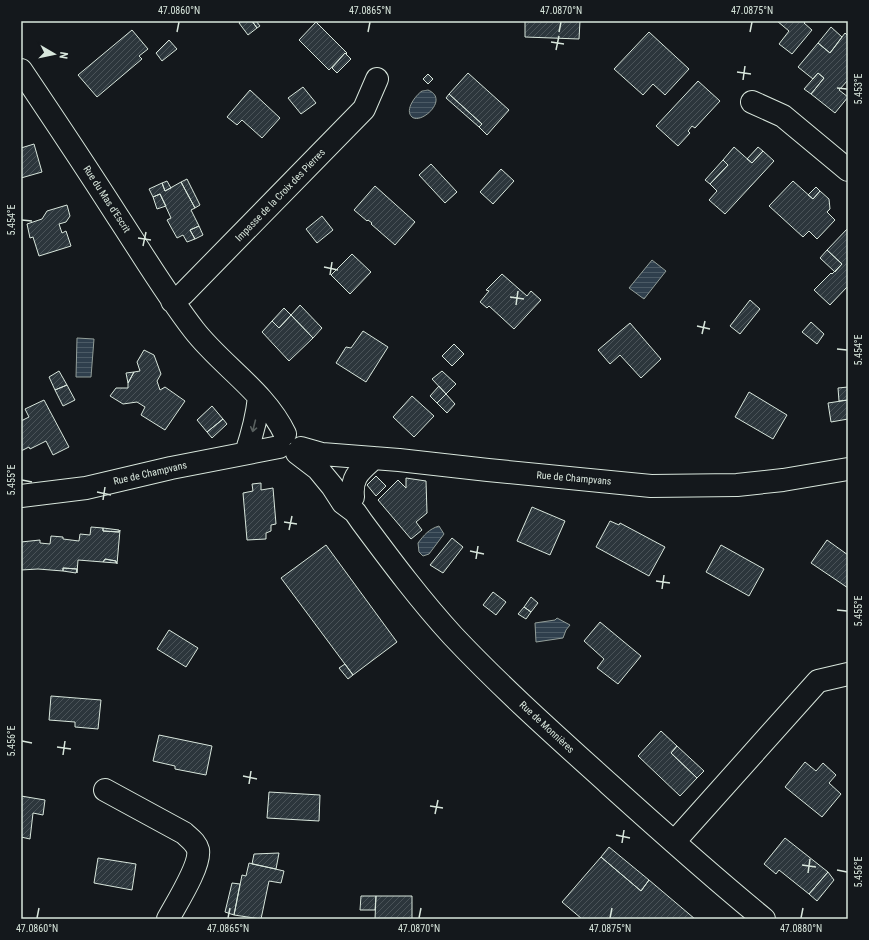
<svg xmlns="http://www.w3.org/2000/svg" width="869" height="940" font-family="'Roboto Condensed',sans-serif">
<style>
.water{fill:url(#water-rules);stroke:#939e99}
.building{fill:url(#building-hatch);stroke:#d8e6dc}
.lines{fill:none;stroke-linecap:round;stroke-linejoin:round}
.minor-casing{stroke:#d8e6dc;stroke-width:24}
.minor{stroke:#14181c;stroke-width:22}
.oneway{stroke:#59605f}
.ticks{fill:none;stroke:#d8e6dc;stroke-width:1.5}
.labels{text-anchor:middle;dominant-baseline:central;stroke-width:3;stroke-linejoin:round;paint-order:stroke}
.street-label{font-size:10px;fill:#d8e6dc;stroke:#14181c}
.neatline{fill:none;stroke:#d8e6dc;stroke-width:1.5}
.ticks-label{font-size:10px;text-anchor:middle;fill:#d8e6dc}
</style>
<defs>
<pattern id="water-rules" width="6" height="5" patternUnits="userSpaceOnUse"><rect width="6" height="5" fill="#2f3f4d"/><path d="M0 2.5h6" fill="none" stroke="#4c5b66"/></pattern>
<pattern id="building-hatch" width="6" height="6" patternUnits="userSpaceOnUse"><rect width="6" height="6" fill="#2c363c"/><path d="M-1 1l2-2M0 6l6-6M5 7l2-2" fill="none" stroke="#4a5358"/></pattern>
</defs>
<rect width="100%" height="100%" fill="#14181c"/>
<!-- water -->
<path class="water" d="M428,90C450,99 421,125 412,117C404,110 416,95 422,91C423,91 428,90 428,90Z
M652,260L666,271L644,299L629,288Z
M77,338L94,339L91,377H76Z
M439,526L444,534L429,554L423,556L419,552L418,543C424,535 429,529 439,526Z
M557,618L570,625L566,630L563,638L536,642L535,623L555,620Z"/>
<!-- building -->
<path class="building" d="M241,21H252L257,28L248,35L239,23Z
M252,21H256L260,26L257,28Z
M525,21H580L579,39L525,37Z
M777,21H806L804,23L812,30L792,54L779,44L789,31Z
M316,22L347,53L346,54L345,53L329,70L299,40Z
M831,27L842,37L830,53L818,43Z
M132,30L148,49L139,56L142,59L97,97L78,75Z
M649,32L689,69L665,95L653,84L643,95L614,69Z
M845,33L848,36V80L839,90L848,97L835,113L811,94L824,78L818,73L813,79L798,67L818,43L830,53Z
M169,40L177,49L162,61L156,53Z
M345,53L351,59L337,73L332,68Z
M468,73L509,110L487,135L479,127L482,124L449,94Z
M818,73L824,78L811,94L804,89Z
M428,74L433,79L428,84L423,79Z
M698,81L720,101L695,128L692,126L688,131L690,133L678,146L656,126Z
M303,87L316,103L301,114L288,98Z
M250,90L280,118L262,138L242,120L237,125L227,117Z
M449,94L482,124L479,127L446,98Z
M34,144L42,172L21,178V148Z
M734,147L752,163L763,151L774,161L725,214L709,200L717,191L710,184L728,165L723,160Z
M758,147L763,151L752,163L747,159Z
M723,160L728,165L710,184L705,180Z
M431,164L457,192L445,203L419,175Z
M501,169L514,181L493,204L480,192Z
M187,179L200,205L195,208L181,182Z
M167,181L171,188L165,191L162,183Z
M793,181L813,199L820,191L829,199L830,209L827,212L835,220L817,239L809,231L803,237L769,206Z
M181,182L195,208L191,210L199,226L190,230L195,239L187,242L183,235L177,238L167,220L171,218L160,194L153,197L149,189L162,183L165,191Z
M375,186L415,222L395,245L371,224L372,223L368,220L367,221L354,210Z
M816,187L820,191L813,199L808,195Z
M160,194L166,206L157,209L153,197Z
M67,205L70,216L66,222L59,224L62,233L66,231L71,246L39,256L33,237L30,238L27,224L42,219L47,211Z
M322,216L333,230L317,243L306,229Z
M199,226L203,235L195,239L190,230Z
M848,228V288L847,287L830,305L814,290L831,273L832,274L842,264L827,250Z
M827,250L842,264L835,272L820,258Z
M352,254L371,272L350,294L331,275Z
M502,274L527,296L531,291L541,300L514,329L489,306L487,308L480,302L489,291L486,290Z
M750,300L760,309L740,334L730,326Z
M300,305L322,328L313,338L291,315Z
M284,308L291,315L279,328L272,321Z
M291,315L313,338L289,361L262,332L272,321L279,328Z
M811,322L824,334L817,344L802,332Z
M630,323L661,359L641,378L620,355L610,364L598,350Z
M363,331L388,347L366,382L336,363L346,347L351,348Z
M454,344L464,354L452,366L442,356Z
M144,350L154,355L161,374L157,381L160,390L165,387L185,401L165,430L141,415L145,407L137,402L123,404L110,396L116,388H128V383L134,372L140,371L137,362Z
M59,371L67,385L55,390L49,377Z
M442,371L456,384L446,394L432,379Z
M134,372L128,383L126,373Z
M67,385L75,400L63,406L55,390Z
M439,386L446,394L437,403L430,396Z
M848,387V400L839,401L838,388Z
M749,392L787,415L773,439L735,417Z
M446,394L455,404L447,413L437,403Z
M412,396L434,416L414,437L393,417Z
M44,400L69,447L53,455L46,441L30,449L29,447L21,451V421L29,417L25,409Z
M848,400V419L831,422L828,403Z
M212,406L223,419L207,432L197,420Z
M223,419L227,424L212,438L207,432Z
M376,476L386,486L376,496L367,485Z
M406,478L426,481L427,513L416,522L422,530L411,539L378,500L398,480L406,488Z
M261,483V490L273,488L276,524L271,525V531L266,533V539L247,540L243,493L253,491L252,484Z
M532,507L565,521L550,555L517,541Z
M610,521L619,525L620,523L665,547L649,576L596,547Z
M91,527L103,528V531L119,532L120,530L117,564L116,561L105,559L103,562L78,560L77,573V569L63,568V571L38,569L21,570V542L40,540V543L50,544L51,536L63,537V539L79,541L80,534L90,535Z
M103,528L119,530V532L103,531Z
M452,538L463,547L443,573L430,565Z
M827,540L848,555V588L811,563Z
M326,545L397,642L353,675L281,578Z
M721,545L764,569L749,596L706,572Z
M105,559L116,561V563L103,562Z
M63,568L77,569L76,573L63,571Z
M493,592L506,602L496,615L483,605Z
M531,597L538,603L531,612L524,607Z
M524,607L531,612L526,619L518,614Z
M600,622L641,656L618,684L597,668L604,659L584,641Z
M169,630L198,648L186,667L157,649Z
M345,664L353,675L348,679L339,668Z
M51,696L101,700L98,729L75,727V722L49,720Z
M661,731L677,746L671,753L697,778L680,796L638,756Z
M159,735L212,746L206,775L175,769V766L153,761Z
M677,746L704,771L697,778L671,753Z
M805,762L816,771L823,763L836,775L829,783L841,794L822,817L785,787Z
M269,792L320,795L319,821L267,818Z
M21,796L45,800L43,815L33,813L30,839L21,837Z
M785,838L828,872L809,894L779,870L776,874L764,864Z
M609,847L649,880L641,891L601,857Z
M279,853L276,869L252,864L254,854Z
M601,857L641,891L649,880L695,919H582L562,902Z
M98,858L136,864L132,890L94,883Z
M249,863L284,871L281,883L269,881L261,919L234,915L242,875L246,876Z
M828,872L834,880L817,901L809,894Z
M232,883L240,884L234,915L225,912Z
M361,896H376L375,910H360Z
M376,896H412V919H375Z"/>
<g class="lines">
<!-- minor casing -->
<g class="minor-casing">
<path id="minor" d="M21,70C54,119 86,167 118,217C143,255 166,294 194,330C221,365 265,392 285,434
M752,102L783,116L848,170
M172,301L183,294L364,109L377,79
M301,448L322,454L399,460L488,470L651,486L737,485L783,480L848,469
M246,453C252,435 257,417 259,397
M297,453L318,469L332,486L343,503L355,512L362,522C391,561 420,600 453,636C502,688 556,736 609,784C660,830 711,876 764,919
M21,496L86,488L171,468L279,447
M353,497C351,476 360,471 374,458
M105,790L184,833C189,838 196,842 198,850C201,865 176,904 168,919
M674,842L818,681L848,674"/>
</g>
<!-- minor -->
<use href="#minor" class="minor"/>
</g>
<!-- one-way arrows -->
<defs><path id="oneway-shaft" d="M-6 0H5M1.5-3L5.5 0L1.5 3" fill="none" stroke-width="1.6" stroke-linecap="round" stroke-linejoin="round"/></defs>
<use class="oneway" href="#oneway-shaft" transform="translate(254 426) rotate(104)"/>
<!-- ticks -->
<path class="ticks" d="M177,32L179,22M368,32L370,22M559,32L561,22M750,32L752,22M551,42L564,44M556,50L559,36M737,72L751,74M743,80L745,66M837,88L847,89M22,220L32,221M138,238L151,240M143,246L146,232M324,267L338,270M330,275L332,262M510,297L524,299M516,305L518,291M697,326L710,329M702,334L705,321M837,349L847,350M22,480L32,482M97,492L111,495M103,500L105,487M284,522L297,524M289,530L292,516M470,551L484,554M476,559L478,546M656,581L670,583M662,589L664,575M837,610L847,611M22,741L32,743M57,747L71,749M63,755L65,741M243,776L257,779M249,784L251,771M430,806L443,808M435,814L438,800M616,835L630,838M622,843L624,830M802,865L816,867M837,870L847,872M808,873L810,859M37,918L39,908M228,918L230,908M419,918L421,908M610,918L612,908M801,918L803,908"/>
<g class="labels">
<!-- street labels -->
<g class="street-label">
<text transform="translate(280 195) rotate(-46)">Impasse de la Croix des Pierres</text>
<text transform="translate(107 199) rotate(57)">Rue du Mas d'Escrit</text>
<text transform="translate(150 473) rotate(-13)">Rue de Champvans</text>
<text transform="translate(574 478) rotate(5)">Rue de Champvans</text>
<text transform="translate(547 727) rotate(43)">Rue de Monnières</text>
</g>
</g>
<!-- border -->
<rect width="869" height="940" fill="none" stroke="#14181c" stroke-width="44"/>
<!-- north arrow -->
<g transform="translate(54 54) rotate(99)" stroke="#14181c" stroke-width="3" paint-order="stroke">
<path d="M0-3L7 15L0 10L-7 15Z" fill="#d8e6dc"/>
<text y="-6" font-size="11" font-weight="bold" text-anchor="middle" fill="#d8e6dc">N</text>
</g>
<rect x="22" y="22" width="825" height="896" class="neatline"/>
<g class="ticks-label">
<text x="179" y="14">47.0860°N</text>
<text x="370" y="14">47.0865°N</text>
<text x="561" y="14">47.0870°N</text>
<text x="752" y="14">47.0875°N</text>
<text transform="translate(858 89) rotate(-90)" y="4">5.453°E</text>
<text transform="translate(11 220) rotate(-90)" y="4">5.454°E</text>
<text transform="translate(858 350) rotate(-90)" y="4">5.454°E</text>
<text transform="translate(11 480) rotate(-90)" y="4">5.455°E</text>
<text transform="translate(858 611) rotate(-90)" y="4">5.455°E</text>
<text transform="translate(11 741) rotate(-90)" y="4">5.456°E</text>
<text transform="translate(858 872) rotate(-90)" y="4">5.456°E</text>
<text x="37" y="932">47.0860°N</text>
<text x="228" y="932">47.0865°N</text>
<text x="419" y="932">47.0870°N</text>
<text x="610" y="932">47.0875°N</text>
<text x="801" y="932">47.0880°N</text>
</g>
</svg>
